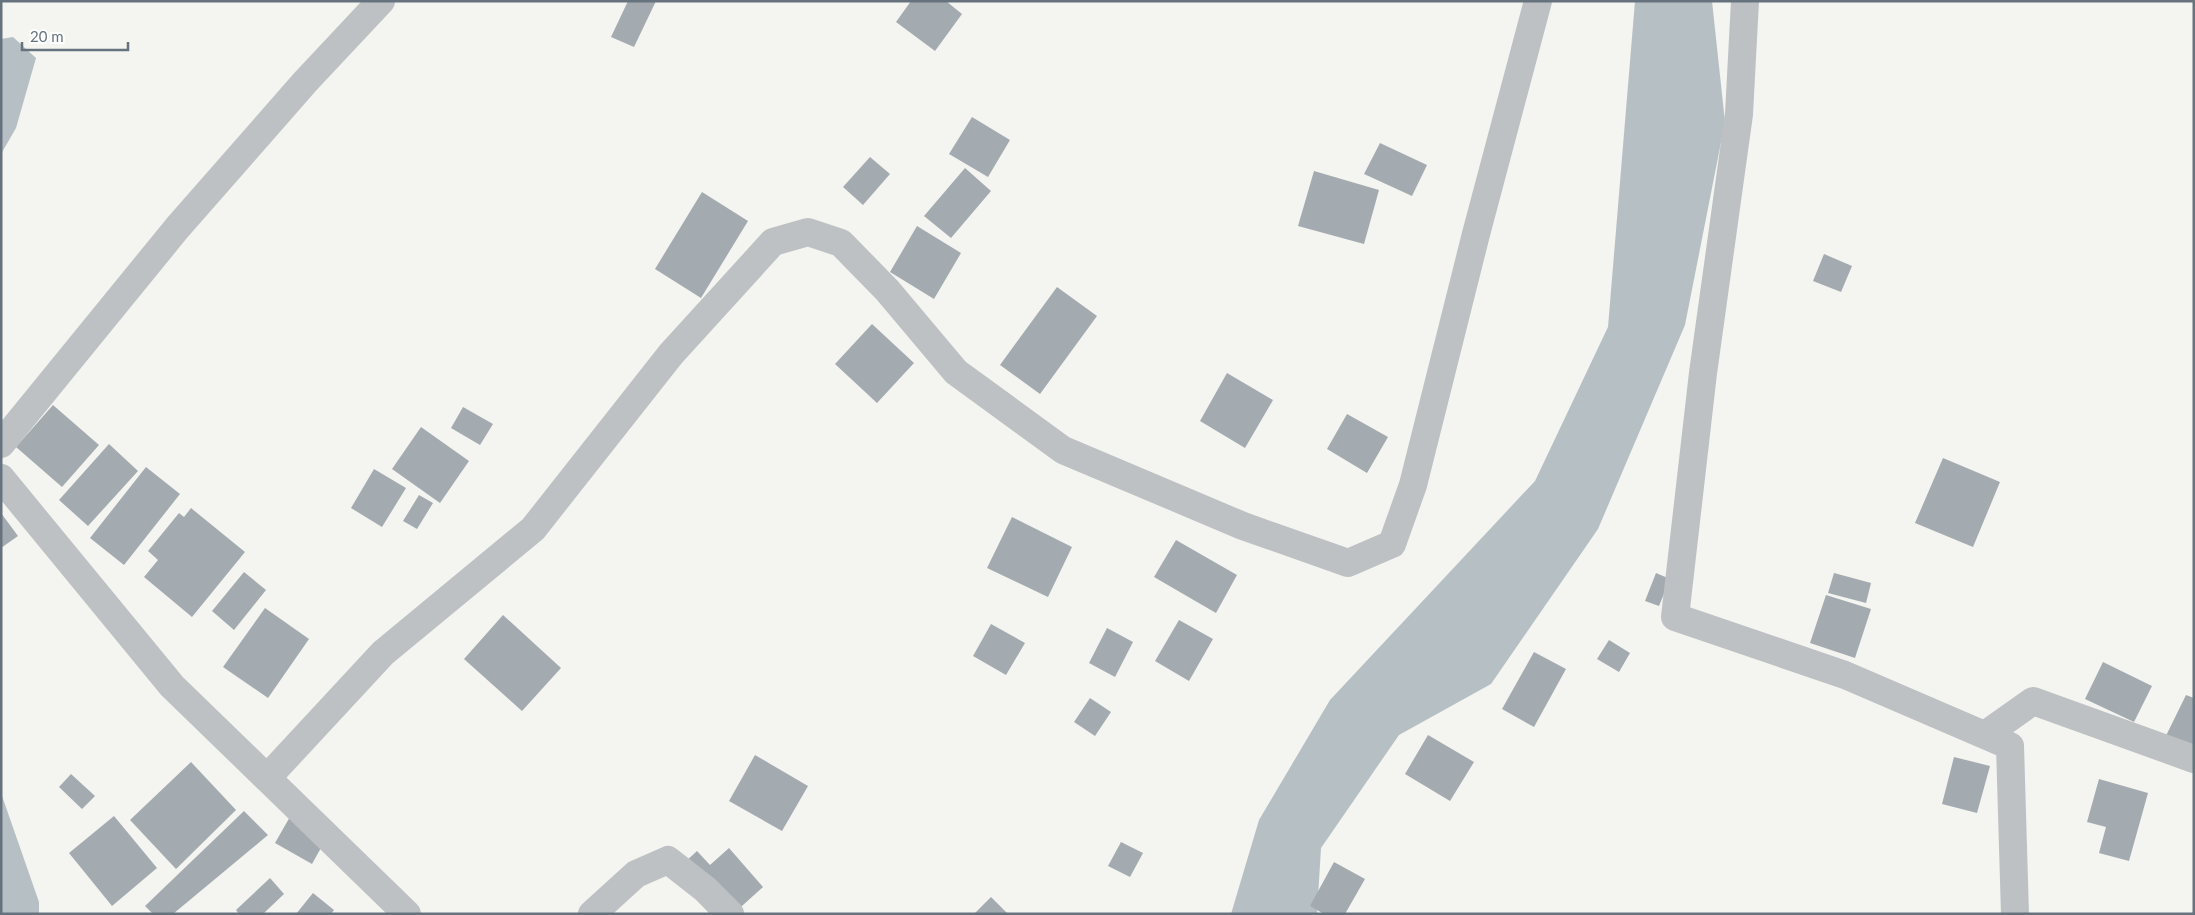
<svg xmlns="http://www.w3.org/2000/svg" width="2195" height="915" font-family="Lato,sans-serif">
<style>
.water{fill:#b6c0c4}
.building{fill:#a4abb0}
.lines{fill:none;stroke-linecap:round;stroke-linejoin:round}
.minor{stroke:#bdc1c4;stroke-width:28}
.tertiary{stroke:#bdc1c4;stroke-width:28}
</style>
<rect width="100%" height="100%" fill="#f4f4f0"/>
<!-- water -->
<path class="water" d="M1635,1H1712L1725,122L1685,325L1598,529L1491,684L1399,735L1321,848L1317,914H1231L1259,820L1330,700L1535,481L1608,327Z
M13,37L36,58L16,128L1,154V39Z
M1,793L39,902V914H1Z"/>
<!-- building -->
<path class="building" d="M628,1H656L634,47L611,37Z
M911,1H946L962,14L935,51L896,22Z
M972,117L1010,140L988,177L949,154Z
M1380,143L1427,165L1412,196L1364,174Z
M870,157L890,174L863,205L843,187Z
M965,168L991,191L951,238L924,216Z
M1314,171L1379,190L1364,244L1298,226Z
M702,192L748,221L701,298L655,269Z
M917,226L961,253L934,299L890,272Z
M1824,254L1852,266L1841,292L1813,281Z
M1057,287L1097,316L1040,394L1000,365Z
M872,324L914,363L877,403L835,364Z
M1227,373L1273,400L1245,448L1200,421Z
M53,405L99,445L62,487L16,447Z
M463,407L493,424L480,445L451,428Z
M1347,414L1388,437L1367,473L1327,449Z
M421,427L469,461L440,503L392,469Z
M109,444L138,471L88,526L59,500Z
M1943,458L2000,482L1973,547L1915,523Z
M146,467L180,494L124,565L90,538Z
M374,469L406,488L382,527L351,508Z
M419,495L433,503L417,529L403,521Z
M191,508L245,552L192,617L144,577L158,560L148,551L179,513L184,517Z
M1,513L18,536L1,548Z
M1012,517L1072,547L1048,597L987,568Z
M1176,540L1237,575L1216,613L1154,577Z
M244,572L266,590L234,630L212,611Z
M1656,573L1670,579L1659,606L1645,601Z
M1834,573L1871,583L1866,603L1828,593Z
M1826,595L1871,609L1855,658L1810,643Z
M265,608L309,639L268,698L223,667Z
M503,615L561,668L522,711L464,659Z
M1179,620L1213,639L1189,681L1155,661Z
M991,624L1025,643L1006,675L973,656Z
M1107,628L1133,642L1115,677L1089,663Z
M1609,640L1630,653L1619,672L1597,659Z
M1534,652L1566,669L1534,727L1502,709Z
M2103,662L2152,686L2134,722L2085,699Z
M2186,695L2194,698V769L2158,752Z
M1090,698L1111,712L1095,736L1074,722Z
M1428,735L1474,762L1450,801L1405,774Z
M755,755L808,786L782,831L729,801Z
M1954,757L1990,766L1977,813L1942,804Z
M191,762L236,810L176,869L130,820Z
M71,774L95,796L82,809L59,787Z
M2099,779L2148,793L2129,861L2099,853L2106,827L2087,822Z
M295,808L332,828L312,864L275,843Z
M244,811L268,835L173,914H153L145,906Z
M114,816L157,868L112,906L69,853Z
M1121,842L1143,853L1130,877L1108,866Z
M729,848L763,887L733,914H710L673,873L697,851L710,865Z
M1334,862L1365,879L1345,914H1324L1310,906Z
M270,878L284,894L263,914H239L236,910Z
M313,893L334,910L331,914H296Z
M991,897L1008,914H974Z"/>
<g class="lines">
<!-- minor -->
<path class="minor" d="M1745,1L1739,114L1703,373L1675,617L1845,675L2010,746L2015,914
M1,444L177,228L305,82L381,1
M1985,735L2033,701L2194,759
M267,778L383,653L533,529L671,354L773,242L808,232L841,243L887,290L956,372L1063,450L1243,526L1348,563L1392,544L1413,485L1476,234L1538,1
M592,914L636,874L668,860L705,889L730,914"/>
<!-- tertiary -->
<path class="tertiary" d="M1,478L172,686L407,914"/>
</g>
<!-- border -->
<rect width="2195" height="915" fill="none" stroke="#66737e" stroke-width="5"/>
<!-- scale -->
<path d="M22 42v8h106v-8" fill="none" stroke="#66737e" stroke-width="2.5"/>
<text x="30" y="42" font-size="15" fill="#66737e" stroke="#ffffff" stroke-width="4" paint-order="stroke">20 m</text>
</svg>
